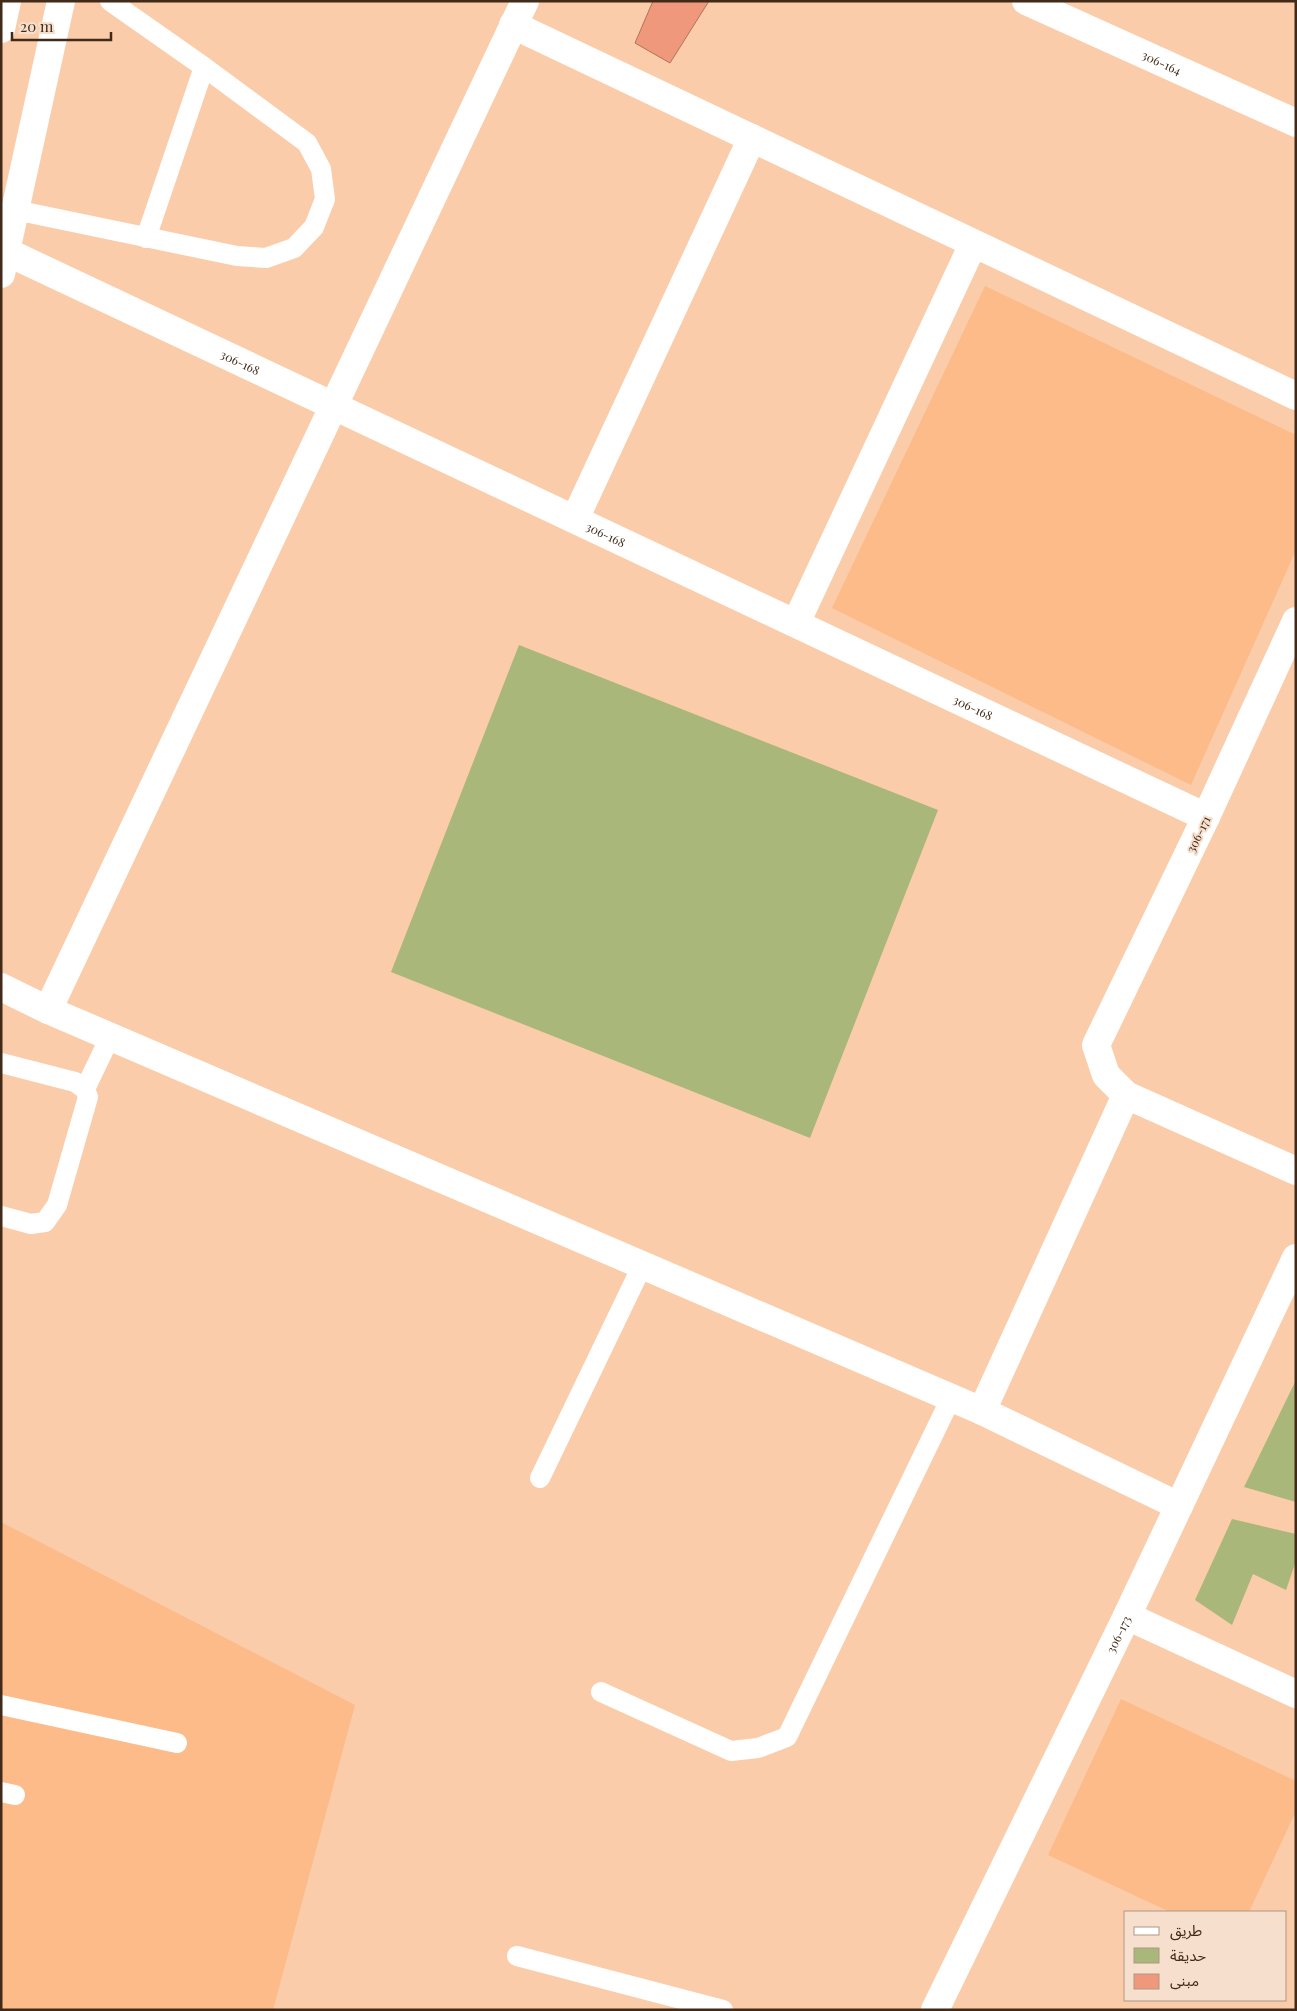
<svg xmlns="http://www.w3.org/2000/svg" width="1297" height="2011" font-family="'Playfair Display','Noto Sans Arabic',serif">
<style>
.built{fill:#fcbb89}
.green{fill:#aab77a}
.building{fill:#f0987c;stroke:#b3725d}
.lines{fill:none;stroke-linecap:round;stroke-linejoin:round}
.service{stroke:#fff;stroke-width:20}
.minor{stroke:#fff;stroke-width:28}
.secondary{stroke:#fff;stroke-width:28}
.trunk{stroke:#fff;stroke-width:28}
.labels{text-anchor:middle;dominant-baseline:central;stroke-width:4;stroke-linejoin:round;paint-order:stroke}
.street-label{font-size:12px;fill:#412a18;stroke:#f7dfcd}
</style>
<rect width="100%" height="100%" fill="#fbcca9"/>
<!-- built -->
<path class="built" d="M985,286L1296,435V550L1191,785L832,608Z
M1,1522L355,1705L273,2010H1Z
M1121,1699L1296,1781V1811L1249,1912H1170L1048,1855Z"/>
<!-- green -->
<path class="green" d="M519,645L938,810L810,1138L391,972Z
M1296,1380V1502L1244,1487Z
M1232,1519L1296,1534V1561L1286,1590L1253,1574L1232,1625L1195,1600Z"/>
<!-- building -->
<path class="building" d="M653,1H709L670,63L635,43Z"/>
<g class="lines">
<!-- service -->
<path class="service" d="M15,210L237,256L266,258L294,248L314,227L325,199L321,169L307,143L204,67L110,1
M146,238L204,67
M1,1063L75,1082L85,1089L88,1097L57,1205L45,1222L31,1224L1,1216
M85,1089L110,1037
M540,1478L642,1266
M601,1692L731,1751L758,1748L787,1737L951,1398
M1,1705L177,1743
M1,1792L15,1795
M517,1956L723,2010"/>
<!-- minor -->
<g class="minor">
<path id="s1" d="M1026,1L1296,123"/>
<path d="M513,25L1296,396"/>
<path id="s2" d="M7,252L1206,817"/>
<path d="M575,519L752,138"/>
<path d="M1296,621L1206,817L1096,1045L1106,1075L1126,1095L1296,1171"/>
<path d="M796,623L973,244"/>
<path d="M1,987L48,1010L982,1411L1179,1506"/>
<path d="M48,1010L525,1"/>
<path d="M982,1411L1126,1095"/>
<path d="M1127,1616L1296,1694"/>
<path id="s3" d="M935,2010L1127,1616L1296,1258"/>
</g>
<!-- secondary -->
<path class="secondary" d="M1,274L61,1"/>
<!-- trunk -->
<path class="trunk" d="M1,29L7,1
M1,249L7,252"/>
</g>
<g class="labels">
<!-- street labels -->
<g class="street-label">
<text stroke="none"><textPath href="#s1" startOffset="149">306-164</textPath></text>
<text stroke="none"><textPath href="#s2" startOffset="258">306-168</textPath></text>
<text stroke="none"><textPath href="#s2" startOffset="662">306-168</textPath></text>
<text stroke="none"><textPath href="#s2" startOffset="1068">306-168</textPath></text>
<text transform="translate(1198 834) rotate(-64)">306-171</text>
<text stroke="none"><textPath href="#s3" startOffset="418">306-173</textPath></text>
</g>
</g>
<!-- border -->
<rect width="1297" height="2011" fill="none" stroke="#412a18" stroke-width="5"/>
<!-- legend -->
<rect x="1124" y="1911" width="162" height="90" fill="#f7dfcd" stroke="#ae9785"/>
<rect x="1134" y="1927" width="25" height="8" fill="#ffffff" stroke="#ae9785"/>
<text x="1170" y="1936" font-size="15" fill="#412a18">طريق</text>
<rect x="1134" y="1948" width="25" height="15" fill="#aab77a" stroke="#ae9785"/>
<text x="1170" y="1961" font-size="15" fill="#412a18">حديقة</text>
<rect x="1134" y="1974" width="25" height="15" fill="#f0987c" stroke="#ae9785"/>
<text x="1170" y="1986" font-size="15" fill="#412a18">مبنى</text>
<!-- scale -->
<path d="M12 32v8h99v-8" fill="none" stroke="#412a18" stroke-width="2.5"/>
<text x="20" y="32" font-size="15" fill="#412a18" stroke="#f7dfcd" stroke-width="4" paint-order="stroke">20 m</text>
</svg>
